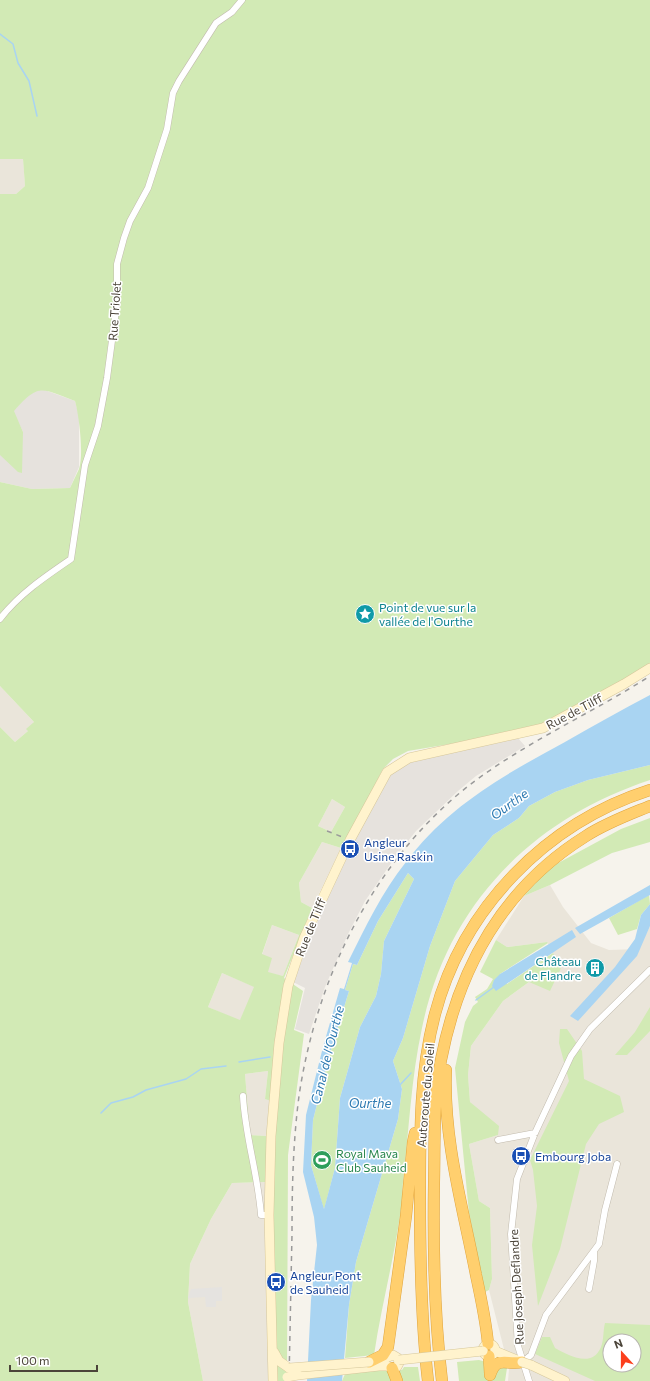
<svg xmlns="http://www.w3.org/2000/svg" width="650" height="1381" font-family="Commissioner,sans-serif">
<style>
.residential{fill:#eae5da;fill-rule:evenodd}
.industrial{fill:#e6e2dd}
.green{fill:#d2eab5;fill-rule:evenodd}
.parking{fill:#e5e3e0}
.water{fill:#a9d4f2;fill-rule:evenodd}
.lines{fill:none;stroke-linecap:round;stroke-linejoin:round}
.stream{stroke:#a9d4f2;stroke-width:1.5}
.street-casing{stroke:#c2bbae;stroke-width:7}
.secondary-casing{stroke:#d6c79b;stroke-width:10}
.highway-casing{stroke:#e0a43c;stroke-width:12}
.street{stroke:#fff;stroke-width:6}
.secondary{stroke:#fff3cd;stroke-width:9}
.highway{stroke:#ffcf6e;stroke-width:11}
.rail{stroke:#9a9a9a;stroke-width:1.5;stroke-dasharray:5 5;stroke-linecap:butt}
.secondary-bridge-casing{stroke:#d6c79b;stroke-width:10;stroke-linecap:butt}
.secondary-bridge{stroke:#fff3cd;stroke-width:9}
.labels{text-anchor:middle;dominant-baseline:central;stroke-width:3;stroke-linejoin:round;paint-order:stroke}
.street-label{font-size:12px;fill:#4b4439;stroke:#fff}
.culture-label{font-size:12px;fill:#0d838f;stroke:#fff;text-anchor:start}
.transit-label{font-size:12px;fill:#164399;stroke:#fff;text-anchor:start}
.leisure-label{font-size:12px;fill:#27864d;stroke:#fff;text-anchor:start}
.water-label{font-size:13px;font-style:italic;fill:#2e7ab2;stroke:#fff}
</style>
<rect width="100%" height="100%" fill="#f6f3ec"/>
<!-- residential -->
<path class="residential" d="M23,158L25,186L16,194H0V159Z
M0,686L34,722L28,731L15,742L0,727Z
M332,799L345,807L331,832L318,826Z
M322,842L341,848L312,908L301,902L299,883Z
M550,885L563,907L591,943L609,950L639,949L650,926V1381H508L509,1369L489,1290L492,1279L490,1208L479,1201L469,1144L498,1135L470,1102L468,1075L471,1046L503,1001L529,982L561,968L547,942L507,947L496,940L524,896ZM610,1341H634V1365H610Z
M272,925L299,935L283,976L268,973L262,955Z
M222,973L255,987L240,1021L208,1007Z
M268,1071L265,1099L271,1100L266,1136L250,1135L245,1074Z
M267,1182L269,1381H203L188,1302L190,1264L211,1219L232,1183Z"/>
<!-- industrial -->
<path class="industrial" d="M42,389L75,401L79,416V467L70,488L32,489L0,482V455L23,432L13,411L30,393Z
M517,737L525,746L476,776L458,791L416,831L396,856L365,901L348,934L325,987L309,1034L295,1029L305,988L293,982L344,857L388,773L398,765Z"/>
<!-- green -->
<path class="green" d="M0,0H650V665L542,724L516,733L408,751L393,759L383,769L341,851V848L322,842L299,883L301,902L312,908L284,978L303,991L294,1030L304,1034L288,1155L287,1381H269L266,1182L232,1183L211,1219L190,1264L188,1302L203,1381H0V727L15,742L28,731L26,729L34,722L0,686V482L32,489L70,488C73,482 76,475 79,469C84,455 79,415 75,401C41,389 40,382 14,411L23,432L22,473L18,472L0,455V194H16L25,186L23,159H0ZM332,799L345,807L331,832L318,826ZM272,925L299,935L283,976L268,972L272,958L262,954ZM222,973L254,987L240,1020L208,1007ZM268,1071L265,1099L271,1101L266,1136L250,1135L245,1074Z
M650,765V780C532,819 447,905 422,1028C411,1078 409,1131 403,1182C402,1193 402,1205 400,1216C393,1263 381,1308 374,1355L345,1358L349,1305L356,1262L398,1119L402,1089L393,1061L403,1038L430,946L455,881L493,835L519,818L529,806L555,792L588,780Z
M650,818V842L612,853L550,885L524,896L549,868L621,829Z
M408,873L414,879L384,941L381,974L376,996L360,1027L340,1098L335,1168L324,1210L311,1165L313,1120L330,1053L349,991L345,990L353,964L357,965L378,921Z
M649,895L650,904L641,915L637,929L618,935L609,918Z
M496,940L507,947L547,942L548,943L500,974L507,984L553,953L561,968L550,991L529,982L503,1001L471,1046L468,1075L470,1102L499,1126L498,1135L469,1144L479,1201L490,1208L492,1279L489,1290L485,1292L469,1213L455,1068L465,1022L473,1006L478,1002L475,997L487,989L493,979L480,972Z
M650,1007V1031L627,1055H615L635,1032Z
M560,1029H567L582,1051L584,1079L620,1096L624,1112L599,1124L586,1144L560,1249L538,1306L532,1245L537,1206L533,1170L530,1160L569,1081L559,1043Z
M605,1323L650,1325V1381H595L535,1354L542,1337H550L555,1348C568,1355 592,1369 601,1347C604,1340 603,1330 605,1323ZM610,1341H634V1365H610Z
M479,1360L507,1368L505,1381H459L457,1362Z
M404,1367H418L420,1381H342L345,1374L383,1368L389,1371L402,1370Z"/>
<!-- parking -->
<path class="parking" d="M222,1287V1301H216V1307H206L205,1297L188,1298L191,1289Z"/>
<!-- water -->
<path class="water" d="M650,695V765L588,780L555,792L529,806L519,818L493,835L455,881L430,946L403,1038L393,1061L402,1089L398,1119L356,1262L349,1305L342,1381H307L311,1300L317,1245L314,1217L303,1172L306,1115L323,1047L340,988L344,989L352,963L348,962C365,928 382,892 406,862C448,806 504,775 565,742C593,726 621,710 650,695ZM408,873L414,879L384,941L381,974L376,996L360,1027L340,1098L335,1168L324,1209L311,1165L313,1120L330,1053L349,991L345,990L353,964L357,965L378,921Z
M650,885V895L580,934L575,928Z
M650,904V926L637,956L578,1021L570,1016L615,967L635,939L641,915Z
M572,930L576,937L496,991L492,986L494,980L500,974Z"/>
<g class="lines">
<!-- stream -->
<path class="stream" d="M0,34L13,44L18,63L29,81L37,116
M476,1000L494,987
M239,1062L270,1057
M399,1086L411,1073
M101,1113L111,1103L133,1097L146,1090L186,1079L201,1069L226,1066"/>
<!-- street casing -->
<g class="street-casing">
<path id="street" d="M0,619C18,595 46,576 71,559L85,465L98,426L107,378L117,303V264L124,238L130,221L148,188L167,129L173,93L179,81L216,23L232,12L242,0
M243,1096C245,1136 258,1174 261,1215H269
M498,1140L535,1133
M589,1289L594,1261V1251
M523,1362L531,1355L546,1315L599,1244L605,1210L617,1164
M529,1381L518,1346L511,1234L517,1179L535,1133L571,1056L590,1029L650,970"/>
</g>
<!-- secondary casing -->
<g class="secondary-casing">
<path id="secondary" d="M483 1350a6 6 0 1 1 12 0a6 6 0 1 1-12 0Z
M495,1351L522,1362
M274,1352L279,1361L289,1368
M531,1365L565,1381
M298,1375L379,1366H387L392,1368L397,1367L399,1363L398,1358L393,1355L378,1361
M273,1381L269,1215L271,1136L279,1043L288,986L304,938L350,840L387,772L409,758L543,728L624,684L650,668"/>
</g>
<!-- highway casing -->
<g class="highway-casing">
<path id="highway" d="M446,1070C443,1139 463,1208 476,1275C481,1298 486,1321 488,1344
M489,1356L490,1374
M369,1362L383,1355L388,1347L406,1216L413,1142L415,1133
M392,1368L397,1381
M490,1375C497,1354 507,1366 522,1362
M428,1381C421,1321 420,1261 420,1200C420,1138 419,1074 435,1014C463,908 546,823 650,790
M442,1381C434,1315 433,1249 434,1183C435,1142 433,1100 441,1060C459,967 504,887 586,836C606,823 628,815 650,806"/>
</g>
<!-- street -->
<use href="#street" class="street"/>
<!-- secondary -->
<use href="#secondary" class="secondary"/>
<!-- highway -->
<use href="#highway" class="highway"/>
<!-- rail -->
<path class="rail" d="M327,831L345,838
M289,1381C290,1332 291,1283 292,1234C292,1188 293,1142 299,1096C316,980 371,866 462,791C519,745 589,715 650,676"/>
<!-- secondary-bridge casing -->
<g class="secondary-bridge-casing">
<path id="secondary-bridge" d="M399,1360L483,1351
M522,1362L531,1365
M289,1368L369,1362
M287,1377L298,1375"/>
</g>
<!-- secondary-bridge -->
<use href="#secondary-bridge" class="secondary-bridge"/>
</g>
<!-- icons -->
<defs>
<g id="sight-disc" transform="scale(1)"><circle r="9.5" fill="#0f9aa8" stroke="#fff"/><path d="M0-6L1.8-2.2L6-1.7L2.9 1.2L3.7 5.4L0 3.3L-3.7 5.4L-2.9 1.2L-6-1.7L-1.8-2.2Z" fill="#fff"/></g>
<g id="bus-disc" transform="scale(1)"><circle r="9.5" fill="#1a4fb4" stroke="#fff"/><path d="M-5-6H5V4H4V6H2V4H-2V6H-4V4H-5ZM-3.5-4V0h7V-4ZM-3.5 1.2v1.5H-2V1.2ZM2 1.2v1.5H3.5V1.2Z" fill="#fff"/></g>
<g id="building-disc" transform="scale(1)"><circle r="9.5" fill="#0f9aa8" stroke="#fff"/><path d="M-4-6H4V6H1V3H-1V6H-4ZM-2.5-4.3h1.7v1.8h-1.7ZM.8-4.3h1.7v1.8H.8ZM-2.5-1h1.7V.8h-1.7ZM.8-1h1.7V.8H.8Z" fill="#fff"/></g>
<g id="stadium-disc" transform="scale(1)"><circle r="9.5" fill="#2e9e5b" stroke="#fff"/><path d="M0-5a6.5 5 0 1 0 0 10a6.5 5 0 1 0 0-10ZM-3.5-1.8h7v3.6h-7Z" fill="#fff"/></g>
</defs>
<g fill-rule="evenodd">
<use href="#sight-disc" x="365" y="614"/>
<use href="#bus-disc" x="350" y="849"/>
<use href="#building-disc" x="595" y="968"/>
<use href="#bus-disc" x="521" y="1156"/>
<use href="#stadium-disc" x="322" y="1160"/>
<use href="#bus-disc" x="276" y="1282"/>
</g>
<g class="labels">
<!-- street labels -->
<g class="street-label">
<text transform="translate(114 311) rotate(-86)">Rue Triolet</text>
<text transform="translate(574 711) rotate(-28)">Rue de Tilff</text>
<text transform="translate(310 927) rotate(-68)">Rue de Tilff</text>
<text transform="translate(425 1095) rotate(-85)">Autoroute du Soleil</text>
<text transform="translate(516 1287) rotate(-93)">Rue Joseph Deflandre</text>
</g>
<!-- culture labels -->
<g class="culture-label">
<text x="379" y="607">Point de vue sur la<tspan x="379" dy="14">vallée de l'Ourthe</tspan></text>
<text x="581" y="961" text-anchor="end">Château<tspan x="581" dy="14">de Flandre</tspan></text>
</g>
<!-- transit labels -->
<g class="transit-label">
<text x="364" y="842">Angleur<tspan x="364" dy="14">Usine Raskin</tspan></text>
<text x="535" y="1156">Embourg Joba</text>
<text x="290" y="1275">Angleur Pont<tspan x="290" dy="14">de Sauheid</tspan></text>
</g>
<!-- leisure labels -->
<g class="leisure-label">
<text x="336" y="1153">Royal Mava<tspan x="336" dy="14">Club Sauheid</tspan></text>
</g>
<!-- water labels -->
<g class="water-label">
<text transform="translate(509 804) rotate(-36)">Ourthe</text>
<text transform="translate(327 1055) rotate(-76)">Canal de l'Ourthe</text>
<text x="370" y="1103">Ourthe</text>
</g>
</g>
<!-- north arrow -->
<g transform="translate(622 1353) rotate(339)"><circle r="19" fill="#ffffff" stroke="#b7b4b0"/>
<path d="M0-3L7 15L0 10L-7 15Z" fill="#fc3f1d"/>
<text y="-6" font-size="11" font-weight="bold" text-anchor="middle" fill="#4b4439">N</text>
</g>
<!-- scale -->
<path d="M10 1365v6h87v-6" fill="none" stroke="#4b4439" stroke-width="2"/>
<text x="16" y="1365" font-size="12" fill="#4b4439" stroke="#ffffff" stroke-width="3" paint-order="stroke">100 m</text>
</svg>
